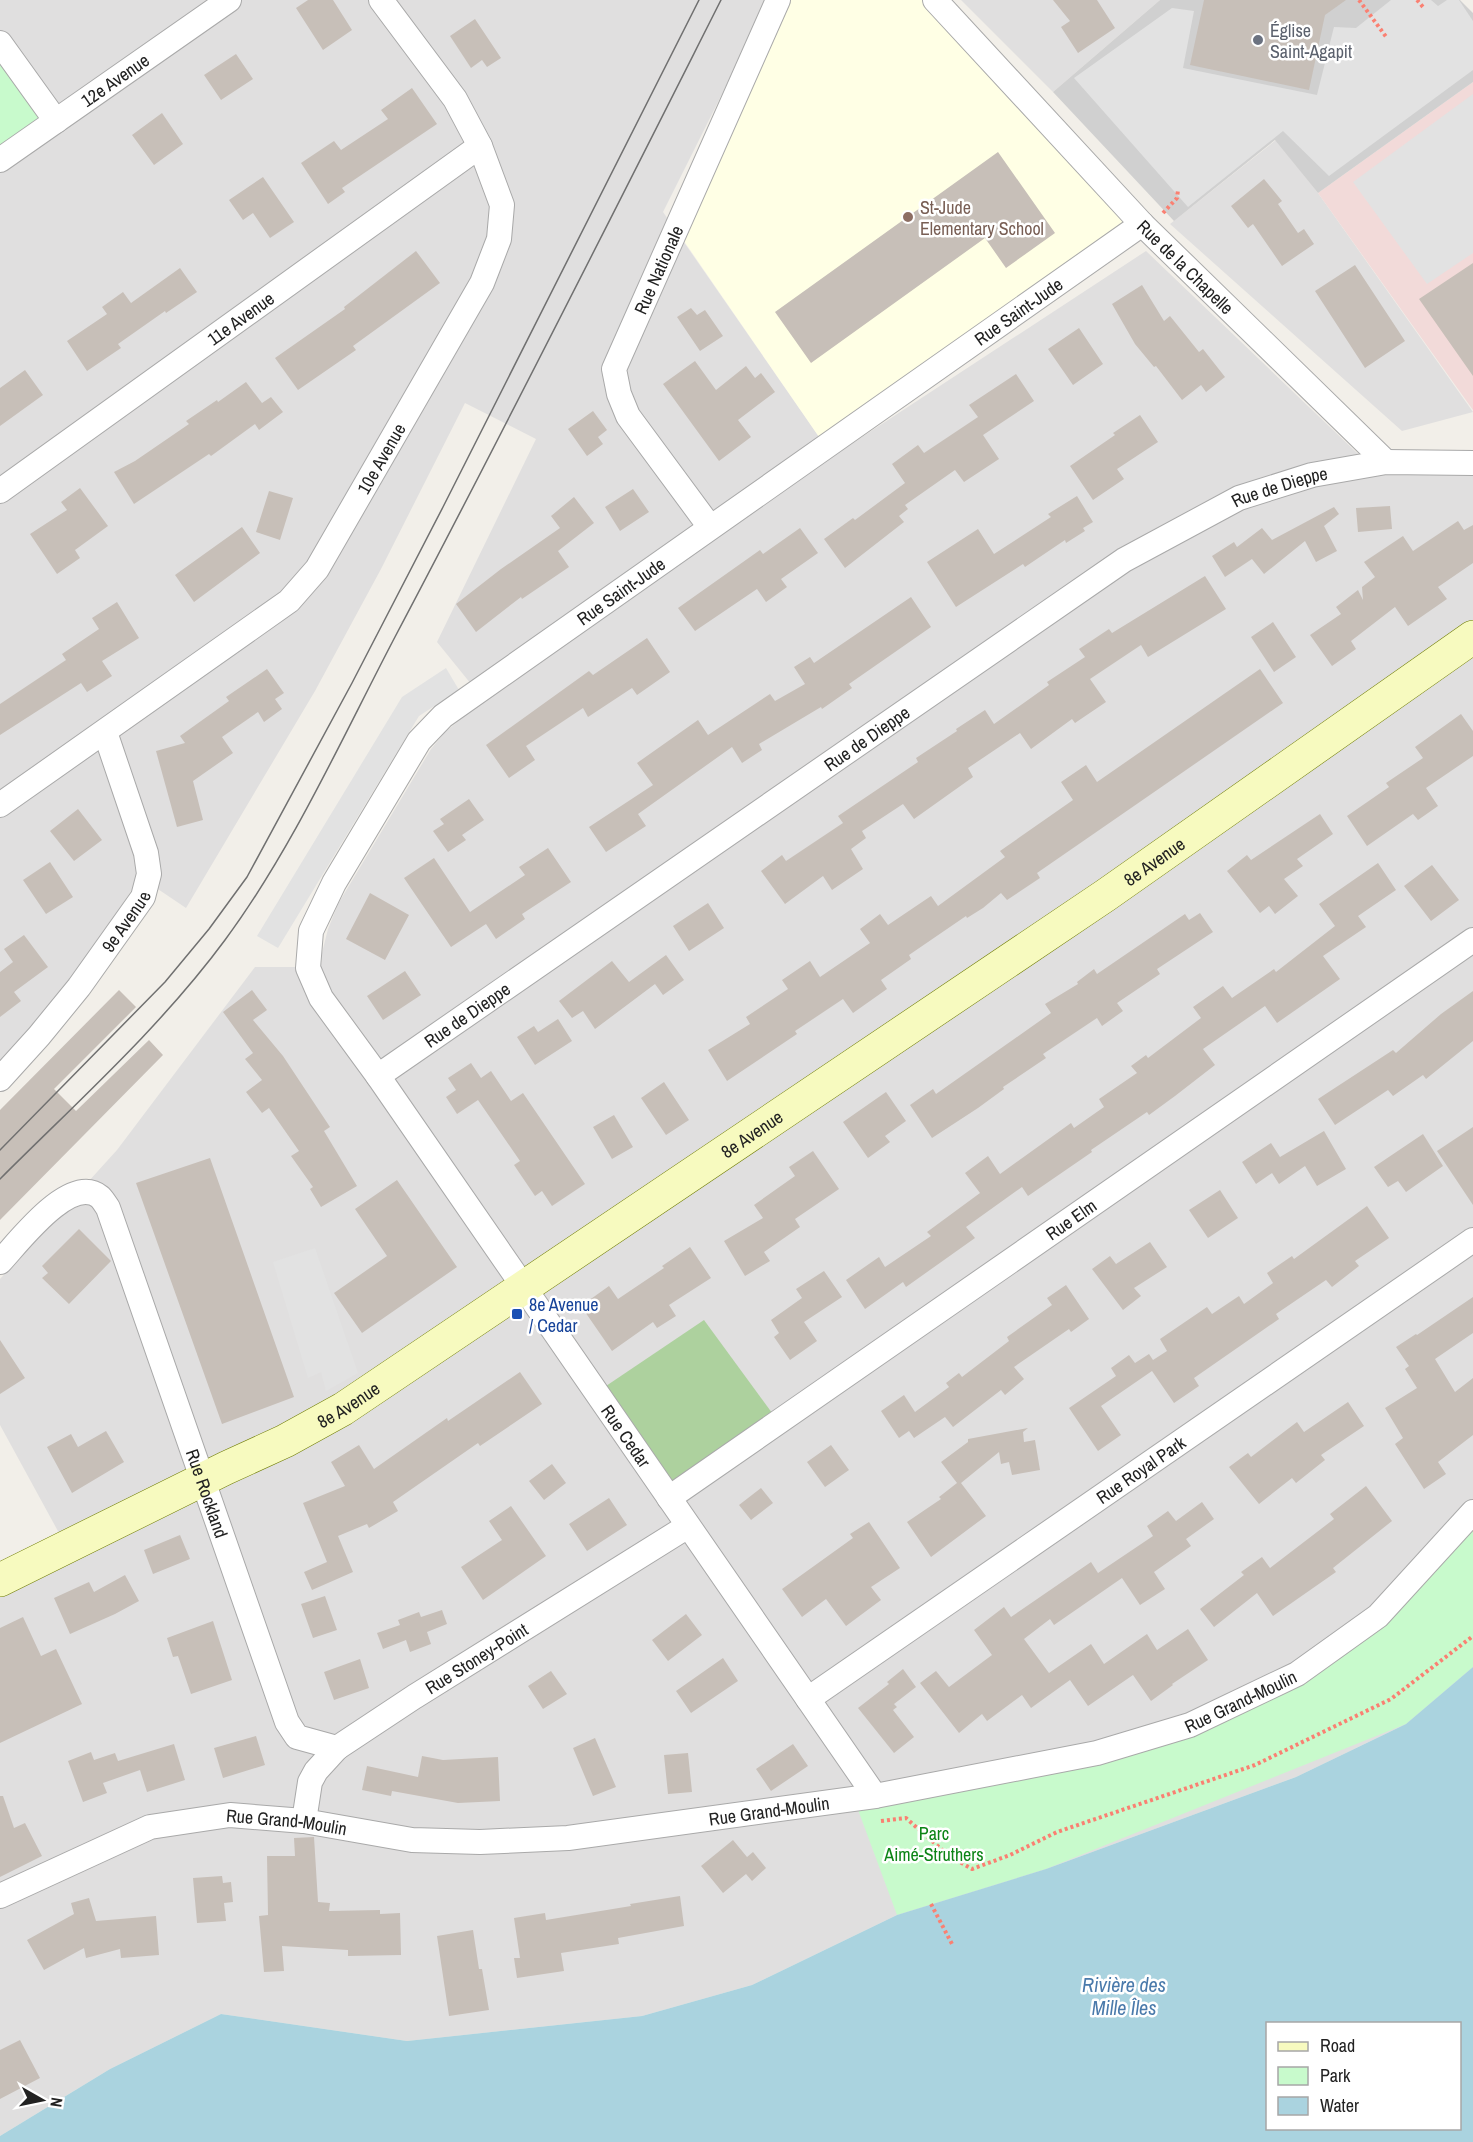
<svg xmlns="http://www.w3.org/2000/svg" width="1473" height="2142" font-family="'Archivo Narrow',sans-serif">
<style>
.residential{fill:#e0dfdf}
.commercial{fill:#f2dad9}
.education{fill:#ffffe5}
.religious{fill:#d0d0d0}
.forest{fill:#add19e}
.park{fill:#c8facc}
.parking{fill:#e2e2e2}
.water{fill:#aad3df;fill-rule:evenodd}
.building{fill:#c7bfb8}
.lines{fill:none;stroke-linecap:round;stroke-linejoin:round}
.street-casing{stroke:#a9a9a9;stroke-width:26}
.secondary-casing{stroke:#707d05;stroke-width:34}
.path{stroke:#fa8072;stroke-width:4;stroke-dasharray:3 3;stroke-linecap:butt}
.street{stroke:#fff;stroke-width:24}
.secondary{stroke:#f7fabf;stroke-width:33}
.tram{stroke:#707070;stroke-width:1.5}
.worship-dot{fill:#6b7280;stroke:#fff;stroke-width:2}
.education-dot{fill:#8d6e63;stroke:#fff;stroke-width:2}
.transit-dot{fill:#1a4fb4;stroke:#fff;stroke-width:2}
.labels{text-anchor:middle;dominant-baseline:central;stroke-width:5;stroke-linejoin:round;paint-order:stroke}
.worship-label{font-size:18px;fill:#5b616d;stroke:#fff;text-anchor:start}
.street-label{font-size:18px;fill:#222;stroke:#fff}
.education-label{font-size:18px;fill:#785e54;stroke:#fff;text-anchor:start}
.transit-label{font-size:18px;fill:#164399;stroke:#fff;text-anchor:start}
.park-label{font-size:18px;fill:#0c8416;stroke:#fff}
.water-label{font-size:20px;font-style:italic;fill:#4a7aab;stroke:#fff}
</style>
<rect width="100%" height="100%" fill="#f2efe9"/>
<!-- residential -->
<path class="residential" d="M0,0H769L663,212L826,447L830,458L1146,251L1377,472L1473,474V1667L1406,1724L1296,1777L1046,1869L897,1915L752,1985L642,2016L407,2041L221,2014L110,2069L0,2136V1563L59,1533L0,1425V1279L117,1150L255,967H321L322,953L328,929L338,904L431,749L445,732L484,700L437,642L536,439L465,403L381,569L315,691L186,908L140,877L76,976L0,1065V145L38,118L0,63Z
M961,0H1160L1053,92Z
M1276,140L1318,193L1473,412L1402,431L1170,224Z"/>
<!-- commercial -->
<path class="commercial" d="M1473,82V410L1318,193Z"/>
<!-- education -->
<path class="education" d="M778,0H935L1142,224L826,447L675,228Z"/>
<!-- religious -->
<path class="religious" d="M1160,0H1460L1473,13V82L1318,193L1275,140L1174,221L1053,92Z"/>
<!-- forest -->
<path class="forest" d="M704,1320L775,1417L671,1489L606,1386Z"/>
<!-- park -->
<path class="park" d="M0,63L39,118L0,145Z
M1473,1512V1667L1406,1724L1046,1869L897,1915L854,1799L1097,1753L1304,1669Z"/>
<!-- parking -->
<path class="parking" d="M1391,0H1431L1438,6L1447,0H1459L1473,21V70L1329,176L1283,131L1188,207L1074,78L1172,8L1194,11L1183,68L1317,95L1334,27L1356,28Z
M1473,94V253L1427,284L1353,182Z
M446,668L459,690L419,716L278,948L257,936L402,697Z
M315,1248L358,1373L326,1391L321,1372L308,1378L273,1262Z"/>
<!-- water -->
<path class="water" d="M1473,1667V2142H0V2136L110,2069L221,2014L407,2041L642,2016L752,1985L897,1915L1046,1869L1296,1777L1406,1724ZM1268,2024H1460V2128H1268Z"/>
<!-- building -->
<path class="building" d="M308,0H333L352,30L323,50L296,8Z
M1053,0H1097L1115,28L1078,53L1061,27L1070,21Z
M1204,0H1346L1325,15L1309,90L1190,65Z
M475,19L501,58L487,67L482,60L471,68L450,36Z
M236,54L253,79L221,100L204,75Z
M412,88L437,124L342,188L345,192L328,204L301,163L334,141L341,150L388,119L381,110Z
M162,113L183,144L154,165L132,135Z
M998,152L1055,233L1006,268L985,238L811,363L775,312Z
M263,177L294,222L270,238L253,213L243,220L229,200Z
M1264,179L1282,201L1278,204L1298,233L1304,229L1314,244L1282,266L1253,224L1248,228L1231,206Z
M416,251L440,283L353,346L356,350L298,390L275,358L345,309L344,307Z
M1473,263V376L1419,299Z
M1355,265L1405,341L1365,368L1315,291Z
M180,268L197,292L166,313L165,311L118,344L121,348L87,371L67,341L107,314L102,307L123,292L131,303Z
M1142,285L1164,321L1170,316L1199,352L1203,349L1225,377L1206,392L1201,385L1182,400L1156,366L1154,367L1135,344L1112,304Z
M691,308L697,315L705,310L723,336L700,351L677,317Z
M1079,328L1103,364L1073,385L1048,349Z
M695,361L716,390L746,366L755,378L761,373L775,392L738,420L751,437L719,461L663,384Z
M25,370L43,395L0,426V388Z
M1016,374L1034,401L983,435L999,459L964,482L955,470L905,505L908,509L899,516L904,522L845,568L824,539L853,518L855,520L905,483L892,464L918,445L924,453L978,417L969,405Z
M246,382L262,403L271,397L283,412L259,430L255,424L211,456L209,454L134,504L114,472L135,461L189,424L186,421L217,400L218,402Z
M593,411L607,430L598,437L603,444L587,456L568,429Z
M1140,415L1158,442L1117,469L1124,479L1093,500L1070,466L1115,435L1113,433Z
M80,488L108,526L75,550L80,558L57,574L30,534L67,510L61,502Z
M633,489L649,512L620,531L605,507Z
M269,491L293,498L280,540L256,532Z
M1077,496L1093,522L1083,528L1085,531L1066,543L1065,540L1025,567L1023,564L956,607L927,562L978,529L994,554L1051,517L1048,514Z
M574,497L594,523L558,551L569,567L522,599L521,597L476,632L456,604L501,569L560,528L551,516Z
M1390,506L1392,529L1358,532L1356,508Z
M1334,507L1339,514L1324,526L1337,551L1316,562L1305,541L1264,574L1252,559L1225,577L1212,556L1234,542L1237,547L1262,528L1272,540Z
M1458,521L1464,530L1473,525V563L1438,587L1447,599L1408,626L1395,607L1351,641L1356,649L1332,666L1310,635L1341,614L1336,607L1358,590L1363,600L1362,587L1375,577L1364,562L1403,536L1413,551Z
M242,527L260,553L194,602L175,575Z
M800,528L818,553L781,579L787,587L766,602L757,589L695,631L678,608L760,550L763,554Z
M1205,576L1226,609L1148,657L1141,645L1090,679L1106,702L1075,723L1072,719L1031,749L1020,733L968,768L973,777L914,819L903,804L862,831L866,838L851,849L863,869L832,890L823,876L785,904L761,871L782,855L786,861L843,823L838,816L918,762L916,758L957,731L956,729L985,710L994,724L1049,685L1047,682L1085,657L1079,649L1109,629L1112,633Z
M911,597L931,627L849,684L852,688L822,709L821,707L759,744L762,750L742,763L732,747L638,814L646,826L606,852L589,827L653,785L637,763L698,720L708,735L770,694L775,701L805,684L794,667L810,657L814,663Z
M117,602L139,638L102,661L112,676L87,692L81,683L0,735V704L66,660L62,654L99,629L92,618Z
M1273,622L1296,657L1274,672L1251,637Z
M647,638L670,672L637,695L632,688L588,717L583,708L526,746L535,760L509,778L486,745L589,671L593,675Z
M267,669L284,693L275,699L282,709L264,722L258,712L222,737L233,753L193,781L203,820L177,827L156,751L185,743L180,736L229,701L226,697Z
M1260,669L1283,703L1037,873L1040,878L1007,900L1001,893L983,908L967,918L966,916L909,955L911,959L881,980L887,989L853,1013L843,999L795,1031L797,1034L727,1081L708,1050L750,1024L746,1017L788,989L782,980L810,961L820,977L870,943L860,929L880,914L888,925L931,896L938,906L1005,857L1000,851L1073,800L1061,782L1086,765L1097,782Z
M1461,714L1473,731V756L1426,788L1438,806L1418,820L1413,814L1367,846L1347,816L1389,787L1386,783L1423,758L1415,747Z
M469,799L484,820L462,835L466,840L448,852L433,831L444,824L440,819Z
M78,809L102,840L74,861L50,831Z
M1320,814L1333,834L1297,859L1303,866L1284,879L1298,896L1275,914L1269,906L1260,913L1227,871L1247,855L1251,860Z
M548,848L571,882L522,914L525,919L496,939L486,924L451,947L404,878L434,858L470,912L525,875L519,867Z
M50,862L73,897L46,914L23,880Z
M1378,863L1396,890L1358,916L1366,927L1323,956L1340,979L1277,1023L1265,1006L1203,1049L1215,1065L1175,1096L1149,1115L1147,1112L1091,1150L1092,1152L1028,1196L1022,1187L966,1227L975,1238L906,1287L903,1282L865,1309L846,1280L879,1257L885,1267L931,1236L927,1232L980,1193L965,1173L988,1156L1000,1174L1071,1123L1074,1128L1104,1107L1099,1099L1137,1073L1131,1066L1146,1055L1148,1058L1201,1018L1193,1007L1223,986L1232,998L1274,969L1276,972L1335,926L1319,904Z
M1432,865L1459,900L1431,921L1404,886Z
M370,893L409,915L385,960L346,939Z
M708,903L724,928L689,951L673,926Z
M1200,913L1213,932L1157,969L1160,974L1117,1003L1123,1011L1102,1026L1097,1018L1043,1054L1046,1058L1003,1087L1004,1089L978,1108L932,1138L910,1105L933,1089L936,1094L1051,1013L1045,1004L1078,984L1077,982L1094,969L1097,974L1185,914L1189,920Z
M24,935L48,967L14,992L21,1001L0,1017V972L13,962L4,949Z
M666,955L684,980L663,995L655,984L595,1029L583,1011L572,1018L559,1001L612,961L629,982Z
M405,971L421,995L383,1020L367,996Z
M119,990L136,1007L54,1089L76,1111L149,1040L163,1055L0,1220V1110Z
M252,990L267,1010L253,1020L283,1056L330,1127L324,1131L357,1186L321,1207L310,1189L313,1187L291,1156L299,1151L269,1108L262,1113L246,1092L262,1080L245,1059L253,1053L223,1012Z
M1473,991V1041L1426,1079L1423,1075L1393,1096L1388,1090L1335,1125L1318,1099L1393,1050L1396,1053L1441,1014Z
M558,1019L572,1041L535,1065L517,1037L534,1026L538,1032Z
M471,1063L481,1078L491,1071L511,1101L523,1093L585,1184L552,1206L542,1191L535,1196L514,1165L520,1161L478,1100L457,1114L446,1097L456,1090L448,1078Z
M664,1082L689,1120L666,1135L641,1098Z
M886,1092L906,1121L885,1136L890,1142L868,1158L843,1122Z
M614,1115L633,1147L612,1159L593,1127Z
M1473,1127V1205L1437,1151Z
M1324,1131L1346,1169L1317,1186L1305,1166L1279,1184L1272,1173L1256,1184L1242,1162L1271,1143L1280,1157Z
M1423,1134L1443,1166L1406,1192L1398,1181L1388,1187L1374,1167Z
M813,1151L839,1189L795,1219L800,1227L764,1252L770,1261L745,1276L724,1241L763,1218L754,1205L795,1176L789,1167Z
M210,1158L294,1397L222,1424L136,1183Z
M397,1180L457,1267L362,1333L334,1293L387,1256L355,1209Z
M1220,1190L1238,1218L1208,1238L1189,1210Z
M1367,1206L1389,1238L1355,1261L1359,1266L1332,1287L1326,1280L1276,1314L1279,1319L1194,1378L1199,1386L1174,1403L1152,1371L1120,1393L1101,1406L1121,1435L1098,1451L1069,1408L1116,1376L1111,1368L1129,1355L1135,1363L1149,1354L1153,1360L1167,1351L1160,1339L1207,1307L1212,1314L1239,1296L1244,1304L1273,1283L1267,1273L1292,1256L1294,1259Z
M79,1229L111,1261L69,1304L42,1278L48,1273L42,1266Z
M1150,1242L1167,1267L1134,1288L1141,1296L1123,1310L1092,1269L1110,1256L1116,1264Z
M690,1247L711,1278L669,1305L676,1316L657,1328L653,1322L612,1351L581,1306L609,1286L618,1299L664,1268L662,1266Z
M824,1271L842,1297L804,1322L817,1341L790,1360L774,1337L779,1333L771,1320L802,1298L796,1289Z
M1066,1285L1089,1319L1071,1332L1069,1329L1014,1367L1024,1379L1005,1395L1001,1390L953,1427L945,1417L914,1438L909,1431L899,1438L881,1411L904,1395L915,1412L949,1387L946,1383L959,1373L962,1377L1009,1341L1007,1337L1052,1305L1047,1298Z
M1473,1297V1333L1435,1359L1455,1392L1473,1378V1435L1438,1462L1446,1474L1424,1489L1395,1444L1403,1438L1385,1408L1417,1388L1405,1369L1409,1366L1396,1347L1416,1334L1417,1335Z
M0,1340L25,1378L0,1394Z
M520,1372L542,1404L480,1446L478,1443L393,1502L398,1511L369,1528L367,1524L338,1536L353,1572L312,1590L304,1572L327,1562L303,1503L345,1486L331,1462L359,1445L374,1469L447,1418L448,1421Z
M1348,1402L1364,1426L1321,1455L1325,1460L1296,1483L1292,1478L1259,1504L1229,1467L1248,1453L1251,1457L1297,1422L1304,1432Z
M1028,1428L1023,1432L1024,1442L1035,1440L1040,1470L1012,1475L1009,1462L1001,1464L999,1452L961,1483L986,1516L931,1557L907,1522L941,1499L939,1497L957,1483L941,1462L968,1442V1439Z
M106,1431L124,1462L72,1493L47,1447L71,1434L78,1447Z
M831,1445L849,1470L825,1487L807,1462Z
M552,1464L566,1483L544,1500L529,1481Z
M1366,1486L1392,1521L1333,1568L1336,1572L1273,1616L1257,1593L1214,1627L1200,1609L1244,1575L1241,1572L1262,1557L1270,1568L1334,1519L1330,1514Z
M761,1488L773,1503L751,1520L739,1505Z
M609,1498L627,1525L587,1551L569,1524Z
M1202,1502L1214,1519L1186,1539L1191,1546L1154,1572L1165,1589L1140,1605L1122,1578L1054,1625L1050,1619L1024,1639L1049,1673L1091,1644L1104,1664L1147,1634L1157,1650L1188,1629L1208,1660L1172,1684L1173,1685L1151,1701L1133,1675L1088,1706L1070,1680L1031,1708L1022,1695L987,1721L982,1714L959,1733L920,1683L936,1671L949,1687L992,1655L974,1630L1004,1607L1011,1617L1091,1562L1098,1573L1153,1536L1147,1526L1168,1511L1176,1521Z
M511,1506L546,1556L483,1600L461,1567L502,1540L489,1521Z
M869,1522L900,1568L871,1587L881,1600L846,1626L826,1599L802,1617L782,1589L853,1538L850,1534Z
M180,1535L190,1559L153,1574L144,1550Z
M125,1575L139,1601L115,1614L70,1634L54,1598L89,1582L94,1592Z
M325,1596L337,1630L313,1638L301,1604Z
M442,1610L447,1624L427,1632L431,1644L410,1652L406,1640L383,1649L377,1633L400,1625L398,1620L419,1612L421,1617Z
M686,1614L702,1635L668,1661L652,1640Z
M23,1617L41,1656L56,1649L82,1704L0,1743V1628Z
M213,1621L232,1680L191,1694L178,1656L173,1657L167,1638Z
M723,1658L738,1681L691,1713L676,1691Z
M360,1659L369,1688L334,1700L324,1672Z
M903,1669L916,1687L894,1704L897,1707L893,1710L914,1737L894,1753L858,1708L889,1684L887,1682Z
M551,1671L567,1694L543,1709L528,1686Z
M256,1736L265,1765L223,1778L214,1748Z
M595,1738L616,1787L593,1796L573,1748Z
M174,1744L185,1780L147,1792L140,1770L103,1783L107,1793L83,1802L68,1761L91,1752L94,1760L115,1753L118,1761Z
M793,1744L808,1766L771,1791L756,1769Z
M688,1753L692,1792L668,1794L664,1755Z
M422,1756L443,1760L498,1757L500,1801L458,1803L392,1791L391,1796L362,1790L367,1766L418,1777Z
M0,1796H3L14,1828L25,1823L42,1856L0,1877Z
M314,1837L318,1902L330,1903L329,1911L380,1910V1914L400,1913L401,1955L348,1956V1950L282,1946L284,1971L264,1972L259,1916L268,1915L267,1856H295L294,1838Z
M733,1840L747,1857L753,1852L766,1868L752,1881L746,1874L723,1893L701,1866Z
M222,1876L223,1883L231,1882L233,1902L224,1903L226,1921L197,1923L193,1878Z
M680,1896L684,1926L618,1938L619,1944L561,1953L564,1971L517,1978L514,1958H520L514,1918L545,1913L546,1920L631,1906L630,1904Z
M89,1898L96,1921L156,1916L159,1955L121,1958L120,1949L86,1958L84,1948L44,1970L27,1940L74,1914L71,1903Z
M473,1930L479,1969H482L489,2010L449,2016L437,1936Z
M20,2040L40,2078L0,2099V2050Z"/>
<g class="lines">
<!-- street casing -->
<g class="street-casing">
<g id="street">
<path id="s1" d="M935,0L1142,224L1386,462"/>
<path d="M0,43L56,121"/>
<path id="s2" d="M0,160L229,0"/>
<path id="s3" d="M0,491L480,146"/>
<path id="s4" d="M710,527L628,416L619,394L614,369L778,0"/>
<path id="s5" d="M0,805L289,601L317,569L482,283L499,239L502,205L480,146L455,99L381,0"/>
<path id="s6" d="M378,1076L1124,560L1239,498L1312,475L1386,462L1473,463"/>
<path id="s7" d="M0,1079L39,1036L79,987L143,897L149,874L146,853L105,732"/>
<path id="s8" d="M0,1262C18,1243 70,1173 100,1197C103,1200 106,1205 108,1208L287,1722L297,1737L337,1748"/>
<path id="s9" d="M669,1498L1473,940"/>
<path id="s10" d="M808,1699L1473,1240"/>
<path id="s11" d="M875,1796L378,1076L321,998L308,968L311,931L334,883L419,741L443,716L1142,224"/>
<path id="s12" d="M304,1821L310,1782L316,1771L337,1748L414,1697L688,1526"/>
<path id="s13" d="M0,1896L150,1827L230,1815L304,1821L412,1840L480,1842L568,1838L875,1796L1097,1753L1190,1725L1297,1674L1378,1616L1473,1512"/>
</g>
</g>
<!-- secondary casing -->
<g class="secondary-casing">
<g id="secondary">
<path id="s14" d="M0,1580L226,1468L285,1441L343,1409L1106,895L1473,637"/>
</g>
</g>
<!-- path -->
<path class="path" d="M1359,0L1387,38
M1417,0L1423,7
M1163,213L1177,198L1178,190
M881,1821L906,1818L949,1856L972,1869L1010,1855L1057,1832L1255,1765L1391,1699L1473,1636
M931,1904L952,1944"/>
<!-- street -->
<use href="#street" class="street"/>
<!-- secondary -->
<use href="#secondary" class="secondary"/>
<!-- tram -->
<path class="tram" d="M0,1150L165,982L209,929L247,877L352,683L443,507L699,0
M0,1179C77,1102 160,1028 225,940C293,848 343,736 396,635C507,425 614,212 721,0"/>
</g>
<!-- markers -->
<circle class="worship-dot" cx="1258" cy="40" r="6"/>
<circle class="education-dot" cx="908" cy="217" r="6"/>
<rect class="transit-dot" x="511" y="1308" width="12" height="12" rx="3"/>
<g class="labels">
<!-- worship labels -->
<g class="worship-label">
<text x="1270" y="30">Église<tspan x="1270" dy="21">Saint-Agapit</tspan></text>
</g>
<!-- street labels -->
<g class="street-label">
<text stroke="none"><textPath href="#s2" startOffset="140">12e Avenue</textPath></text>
<text stroke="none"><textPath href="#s1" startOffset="366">Rue de la Chapelle</textPath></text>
<text stroke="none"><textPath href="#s4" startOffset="296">Rue Nationale</textPath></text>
<text stroke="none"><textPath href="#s11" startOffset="1998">Rue Saint-Jude</textPath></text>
<text stroke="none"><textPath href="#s3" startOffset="296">11e Avenue</textPath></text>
<text stroke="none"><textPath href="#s5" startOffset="524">10e Avenue</textPath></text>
<text stroke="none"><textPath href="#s6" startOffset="1080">Rue de Dieppe</textPath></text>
<text stroke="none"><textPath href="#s11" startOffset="1512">Rue Saint-Jude</textPath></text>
<text stroke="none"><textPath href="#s6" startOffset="594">Rue de Dieppe</textPath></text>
<text stroke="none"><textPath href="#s14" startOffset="1362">8e Avenue</textPath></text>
<text stroke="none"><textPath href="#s7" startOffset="202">9e Avenue</textPath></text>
<text stroke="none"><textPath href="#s6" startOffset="108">Rue de Dieppe</textPath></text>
<text stroke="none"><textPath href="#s14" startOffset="876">8e Avenue</textPath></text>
<text stroke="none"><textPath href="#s9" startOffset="489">Rue Elm</textPath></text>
<text stroke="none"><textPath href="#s14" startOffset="390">8e Avenue</textPath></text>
<text transform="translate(626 1436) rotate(55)">Rue Cedar</text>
<text stroke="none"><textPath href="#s10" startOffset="404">Rue Royal Park</textPath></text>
<text stroke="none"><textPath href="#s8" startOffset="444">Rue Rockland</textPath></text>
<text stroke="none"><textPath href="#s12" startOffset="249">Rue Stoney-Point</textPath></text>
<text stroke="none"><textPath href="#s13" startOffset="1275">Rue Grand-Moulin</textPath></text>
<text stroke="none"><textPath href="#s13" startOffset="789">Rue Grand-Moulin</textPath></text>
<text stroke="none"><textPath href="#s13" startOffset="303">Rue Grand-Moulin</textPath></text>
</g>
<!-- education labels -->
<g class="education-label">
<text x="920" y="207">St-Jude<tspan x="920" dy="21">Elementary School</tspan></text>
</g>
<!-- transit labels -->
<g class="transit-label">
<text x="529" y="1304">8e Avenue<tspan x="529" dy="21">/ Cedar</tspan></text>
</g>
<!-- park labels -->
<g class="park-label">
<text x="934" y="1833">Parc<tspan x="934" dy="21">Aimé-Struthers</tspan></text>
</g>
<!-- water labels -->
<g class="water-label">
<text x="1124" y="1984">Rivière des<tspan x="1124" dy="23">Mille Îles</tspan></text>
</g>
</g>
<!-- legend -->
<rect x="1266" y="2022" width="195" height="108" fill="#ffffff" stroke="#a7a7a7" stroke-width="1.5"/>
<rect x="1278" y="2042" width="30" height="9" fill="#f7fabf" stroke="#a7a7a7" stroke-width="1.5"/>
<text x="1320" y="2052" font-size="18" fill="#222222">Road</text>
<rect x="1278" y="2067" width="30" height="18" fill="#c8facc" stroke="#a7a7a7" stroke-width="1.5"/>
<text x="1320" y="2082" font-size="18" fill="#222222">Park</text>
<rect x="1278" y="2097" width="30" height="18" fill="#aad3df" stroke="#a7a7a7" stroke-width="1.5"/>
<text x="1320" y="2112" font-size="18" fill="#222222">Water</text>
<!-- north arrow -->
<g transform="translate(42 2100) rotate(99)" stroke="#ffffff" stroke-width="4.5" paint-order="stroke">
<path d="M0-4.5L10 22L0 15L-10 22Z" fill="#222222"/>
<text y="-9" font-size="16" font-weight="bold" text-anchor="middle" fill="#222222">N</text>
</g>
</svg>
